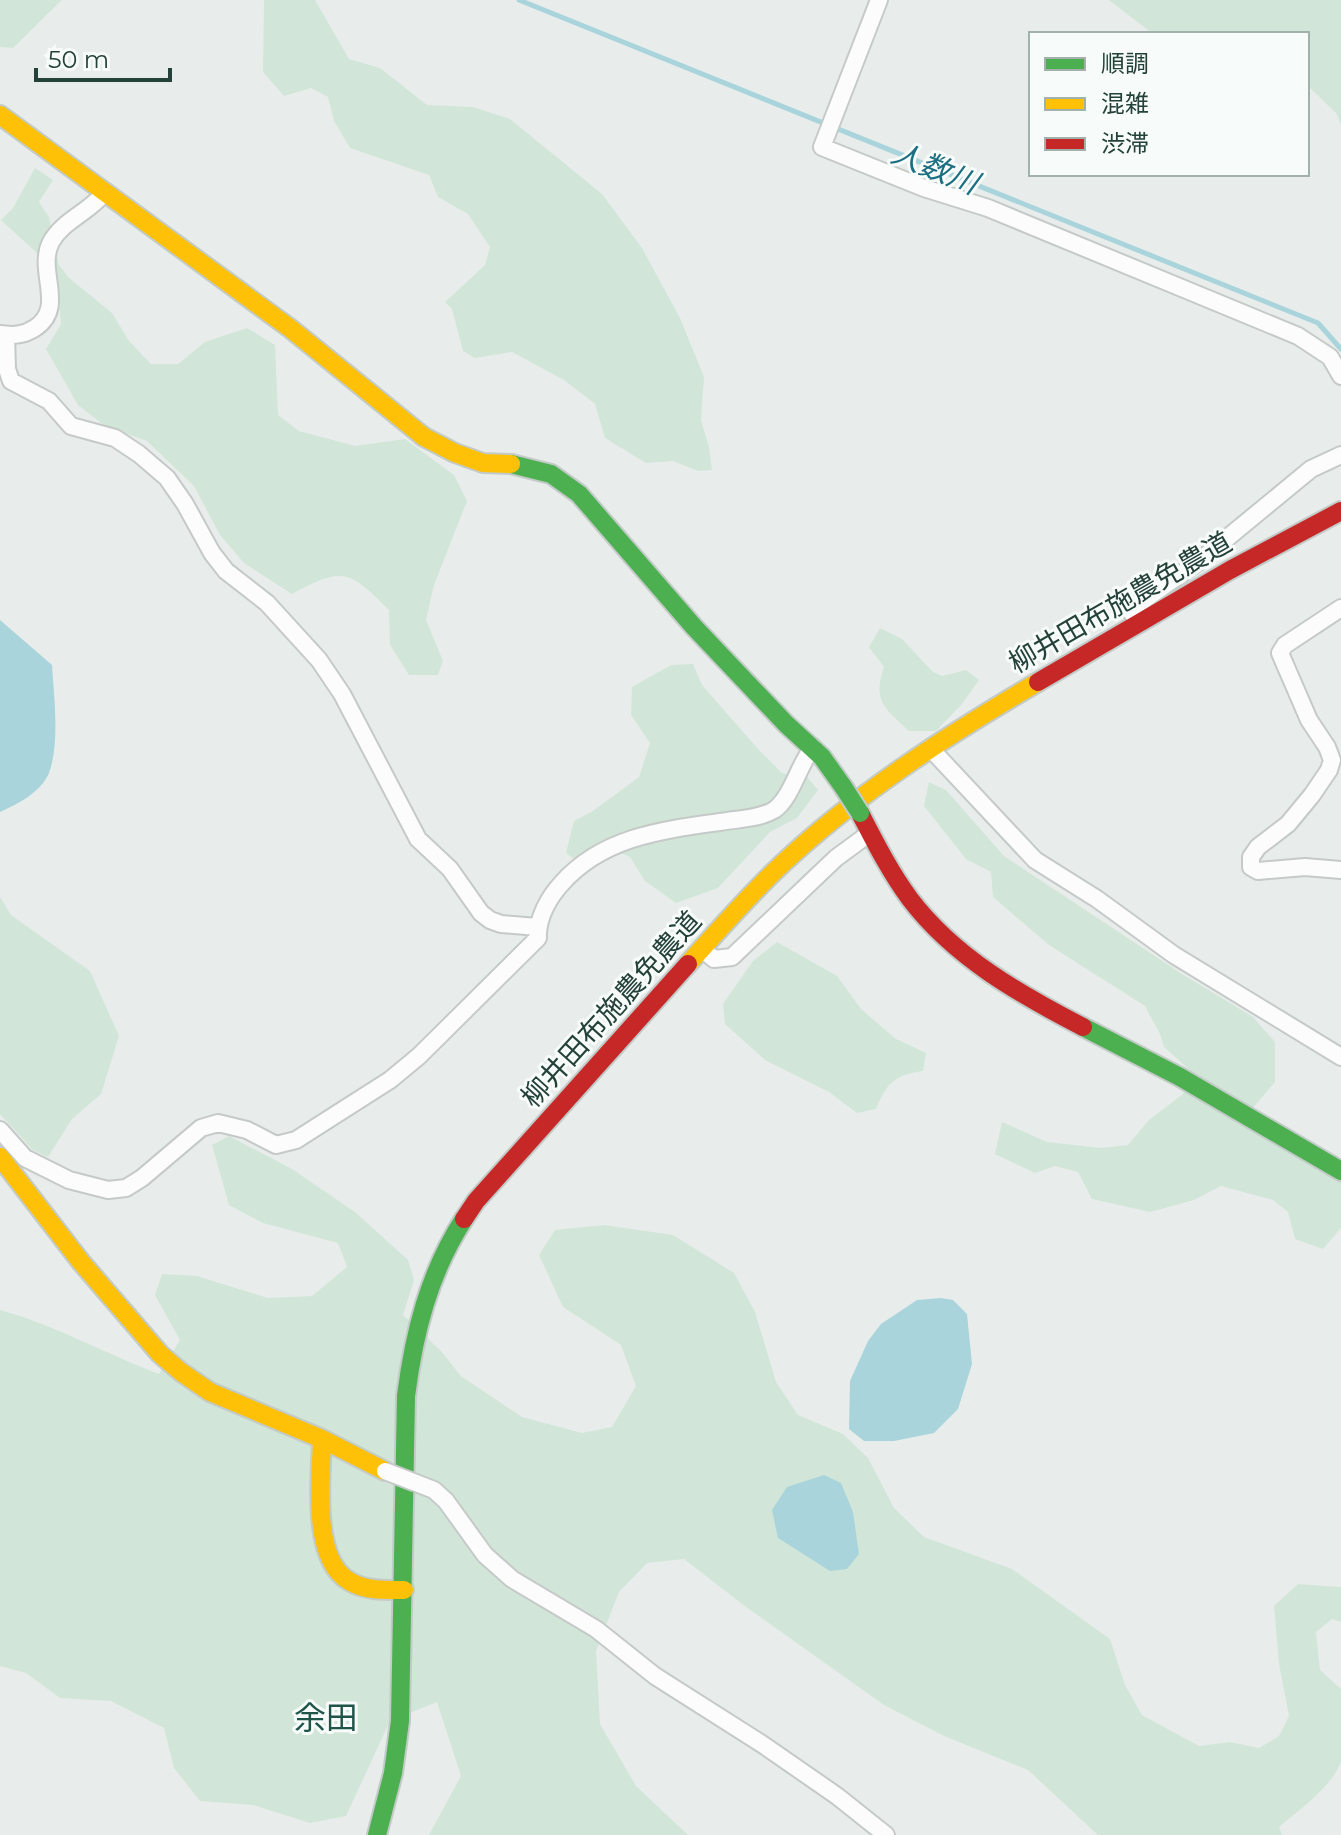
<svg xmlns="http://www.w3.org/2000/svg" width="1341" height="1835" font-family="Montserrat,'Noto Sans JP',sans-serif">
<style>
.green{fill:#d1e6d8}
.water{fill:#a9d4db}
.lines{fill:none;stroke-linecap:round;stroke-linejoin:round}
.stream{stroke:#a9d4db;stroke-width:5}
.street-casing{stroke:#c5cac8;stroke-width:20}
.fast-casing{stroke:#c3cbc8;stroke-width:22}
.slow-casing{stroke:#c3cbc8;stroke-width:22}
.jam-casing{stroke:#c3cbc8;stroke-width:22}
.street{stroke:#fcfcfc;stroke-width:16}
.fast{stroke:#4caf50;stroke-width:18}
.slow{stroke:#ffc107;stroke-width:18}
.jam{stroke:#c62828;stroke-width:18}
.street-bridge-casing{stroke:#c5cac8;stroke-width:20;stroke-linecap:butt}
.fast-bridge-casing{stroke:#c3cbc8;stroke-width:22;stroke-linecap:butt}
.street-bridge{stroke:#fcfcfc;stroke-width:16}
.fast-bridge{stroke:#4caf50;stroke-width:18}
.labels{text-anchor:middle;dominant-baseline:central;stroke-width:6;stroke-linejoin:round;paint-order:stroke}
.street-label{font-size:28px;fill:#24423a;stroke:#f7fbf9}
.water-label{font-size:30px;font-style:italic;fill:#1c6f80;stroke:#f7fbf9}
.quarter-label{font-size:32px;fill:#1f5548;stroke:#f7fbf9}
</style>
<rect width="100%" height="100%" fill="#e8edeb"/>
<!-- green -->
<path class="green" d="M0,0H62L13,48L0,47Z
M264,0H315L349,59L380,68L427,105L473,107L510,119L602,194L642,248L680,318L704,377L701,420L709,447L712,470L698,471L673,461L646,463L605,438L595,404L564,380L512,352L475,358L463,351L452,309L445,302L485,265L490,247L468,214L438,197L429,175L350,148L334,121L328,97L311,88L284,96L263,72Z
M1109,0H1341V126L1337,114L1307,85V34H1153Z
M35,168L53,180L39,202L49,217L59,265L68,277L112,313L129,341L151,364H178L205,342L247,328L275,345L278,415L299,431L355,446L405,439L454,475L467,501L434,585L426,620L443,661L438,675H409L390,645L389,610C349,570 343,566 292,594L244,563L220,535L194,486L147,441L105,426L78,405L46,349L61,324L58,290L37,253L1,220L13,208Z
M880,628L902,639L933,672L942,676L966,670L979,680L962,704L936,731H909C885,709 872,701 884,667L869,647Z
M693,664L702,685L759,750L782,773L808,778L818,790L797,818L770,832L718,888L676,903L645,881L630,857L603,845L574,859L566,853L574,821L593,811L639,777L650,743L631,715L632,687L671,665Z
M929,782L946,790L1004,856L1182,974L1253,1017L1275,1042V1082L1252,1109L1341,1163V1228L1323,1249L1295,1239L1288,1212L1273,1200L1221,1186L1194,1200L1150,1212L1092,1199L1078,1172L1055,1166L1035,1173L995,1154L1002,1122L1047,1142L1101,1148L1128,1145L1149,1120L1183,1094L1194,1074L1164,1047L1160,1034L1145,1006L1049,945L993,897L991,872L966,859L924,806Z
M0,897L11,915L90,971L119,1036L101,1094L72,1119L48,1157L33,1150L0,1114Z
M777,942L837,976L861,1009L896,1039L926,1053L923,1071C894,1075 887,1083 876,1109L857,1113L829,1092L765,1060L725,1024L723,1004L753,961Z
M229,1136L292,1169L355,1212L408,1260L414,1280L403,1315L441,1351L461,1376L522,1417L582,1433L612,1427L636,1386L621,1345L563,1307L539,1255L555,1230L604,1225L673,1235L734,1273L755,1312L776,1382L798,1415L843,1434L868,1458L894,1508L924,1537L1012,1569L1110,1639L1125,1685L1142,1715L1199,1746L1230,1742L1259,1748L1279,1736L1289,1716L1279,1664L1274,1606L1298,1584L1341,1587V1622L1332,1619L1316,1632L1320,1670L1341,1689V1761C1334,1785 1298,1811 1279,1827L1282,1835H1098L1028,1770L944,1736L884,1705L746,1607L684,1559L647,1563L619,1592L596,1651L600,1724L636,1786L688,1835H429L461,1776L437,1702L390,1721L346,1816L310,1823L253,1805L200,1801L174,1768L164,1728L111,1701L60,1698L26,1673L0,1666V1310C55,1325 106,1354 159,1374L180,1340L155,1295L162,1274L197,1276L268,1298L312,1296L347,1267L338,1243L263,1223L229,1205L212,1145Z"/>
<!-- water -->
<path class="water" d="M0,620L52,665C54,698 60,742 49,773C41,792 18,804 0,812Z
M941,1298L953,1300L967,1314L972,1364L958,1409L934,1433L894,1441H864L849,1429L850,1381L868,1341L881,1324L917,1300Z
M824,1475L841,1483L853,1512L859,1554L847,1569L830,1571L778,1538L772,1510L787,1487Z"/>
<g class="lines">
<!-- stream -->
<path class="stream" d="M519,0L1318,323L1341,349"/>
<!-- street casing -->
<g class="street-casing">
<path id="street" d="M879,0L822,147L924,188L988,208L1298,336L1330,357L1341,376
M0,334C14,336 24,335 35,328C67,307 36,271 51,242C63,220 90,212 105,192
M6,335L7,369L11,381L49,401L71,426L115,438L139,454L167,478L185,504L212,553L226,571L267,603L319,660L342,694L418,839L450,869L481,913L490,920L501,924L537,927
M1341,608L1285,645L1280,653L1309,720L1327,747L1332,760L1329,770L1312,795L1288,824L1258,847L1251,857V867L1258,871L1305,867L1341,870
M1139,624L1130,610L1198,562L1311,469L1341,455
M930,748L1035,860L1097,899L1174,955L1341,1057
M702,949L714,959L732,957L836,858L870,833
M0,1130L25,1158L69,1180L108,1190L126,1188L142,1178L201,1128L218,1123L247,1130L276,1145L296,1140L390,1080L419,1056L538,938C537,918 549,897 562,883C603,837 662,830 720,822C736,819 759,819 774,810C791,799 799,764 813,747
M416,1483L434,1490L446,1501L485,1555L512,1579L596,1629L655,1676L762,1744L837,1796L886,1835"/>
</g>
<!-- fast casing -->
<g class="fast-casing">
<path id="fast" d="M511,464L551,474L579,494L694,627L786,724L822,757L844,788
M1083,1027L1180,1077L1341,1171
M377,1835L393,1773L400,1721L406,1396C414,1333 429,1273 464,1219"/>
</g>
<!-- slow casing -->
<g class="slow-casing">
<path id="slow" d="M0,115L291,329L424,437L455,453L483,463L511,464
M688,964C718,931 748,896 780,866C857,793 948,735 1038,682
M0,1157L81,1262L160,1354L181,1372L210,1392L322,1439L385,1471
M322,1439C321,1477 311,1559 349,1581C365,1591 386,1590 404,1590"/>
</g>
<!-- jam casing -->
<g class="jam-casing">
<path id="jam" d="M1038,682L1230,570L1341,511
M860,813C875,842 890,872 910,899C954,957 1019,994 1083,1027
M464,1219L476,1201L688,964"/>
</g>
<!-- street -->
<use href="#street" class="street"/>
<!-- fast -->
<use href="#fast" class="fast"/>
<!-- slow -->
<use href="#slow" class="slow"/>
<!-- jam -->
<use href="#jam" class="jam"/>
<!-- street-bridge casing -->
<g class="street-bridge-casing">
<path id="street-bridge" d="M385,1471L416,1483"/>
</g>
<!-- fast-bridge casing -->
<g class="fast-bridge-casing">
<path id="fast-bridge" d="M844,788L860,813"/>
</g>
<!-- street-bridge -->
<use href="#street-bridge" class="street-bridge"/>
<!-- fast-bridge -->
<use href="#fast-bridge" class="fast-bridge"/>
</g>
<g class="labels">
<!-- street labels -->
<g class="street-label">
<text transform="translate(1120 602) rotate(-30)">柳井田布施農免農道</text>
<text transform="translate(611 1009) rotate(-48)">柳井田布施農免農道</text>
</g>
<!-- water labels -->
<g class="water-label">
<text transform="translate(935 168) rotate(22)">人数川</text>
</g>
<!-- quarter labels -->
<g class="quarter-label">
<text x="326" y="1717">余田</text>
</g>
</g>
<!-- legend -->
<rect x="1029" y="32" width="280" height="144" fill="#f7fbf9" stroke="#a3b1ad" stroke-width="2"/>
<rect x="1045" y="58" width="40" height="12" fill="#4caf50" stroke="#a3b1ad" stroke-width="2"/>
<text x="1101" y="72" font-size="24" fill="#24423a">順調</text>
<rect x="1045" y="98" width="40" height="12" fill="#ffc107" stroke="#a3b1ad" stroke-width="2"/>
<text x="1101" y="112" font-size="24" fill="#24423a">混雑</text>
<rect x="1045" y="138" width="40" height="12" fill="#c62828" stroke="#a3b1ad" stroke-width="2"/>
<text x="1101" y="152" font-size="24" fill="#24423a">渋滞</text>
<!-- scale -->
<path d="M36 68v12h134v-12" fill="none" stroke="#24423a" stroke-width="4"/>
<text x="48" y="68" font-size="24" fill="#24423a" stroke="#f7fbf9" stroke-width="6" paint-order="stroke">50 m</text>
</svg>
